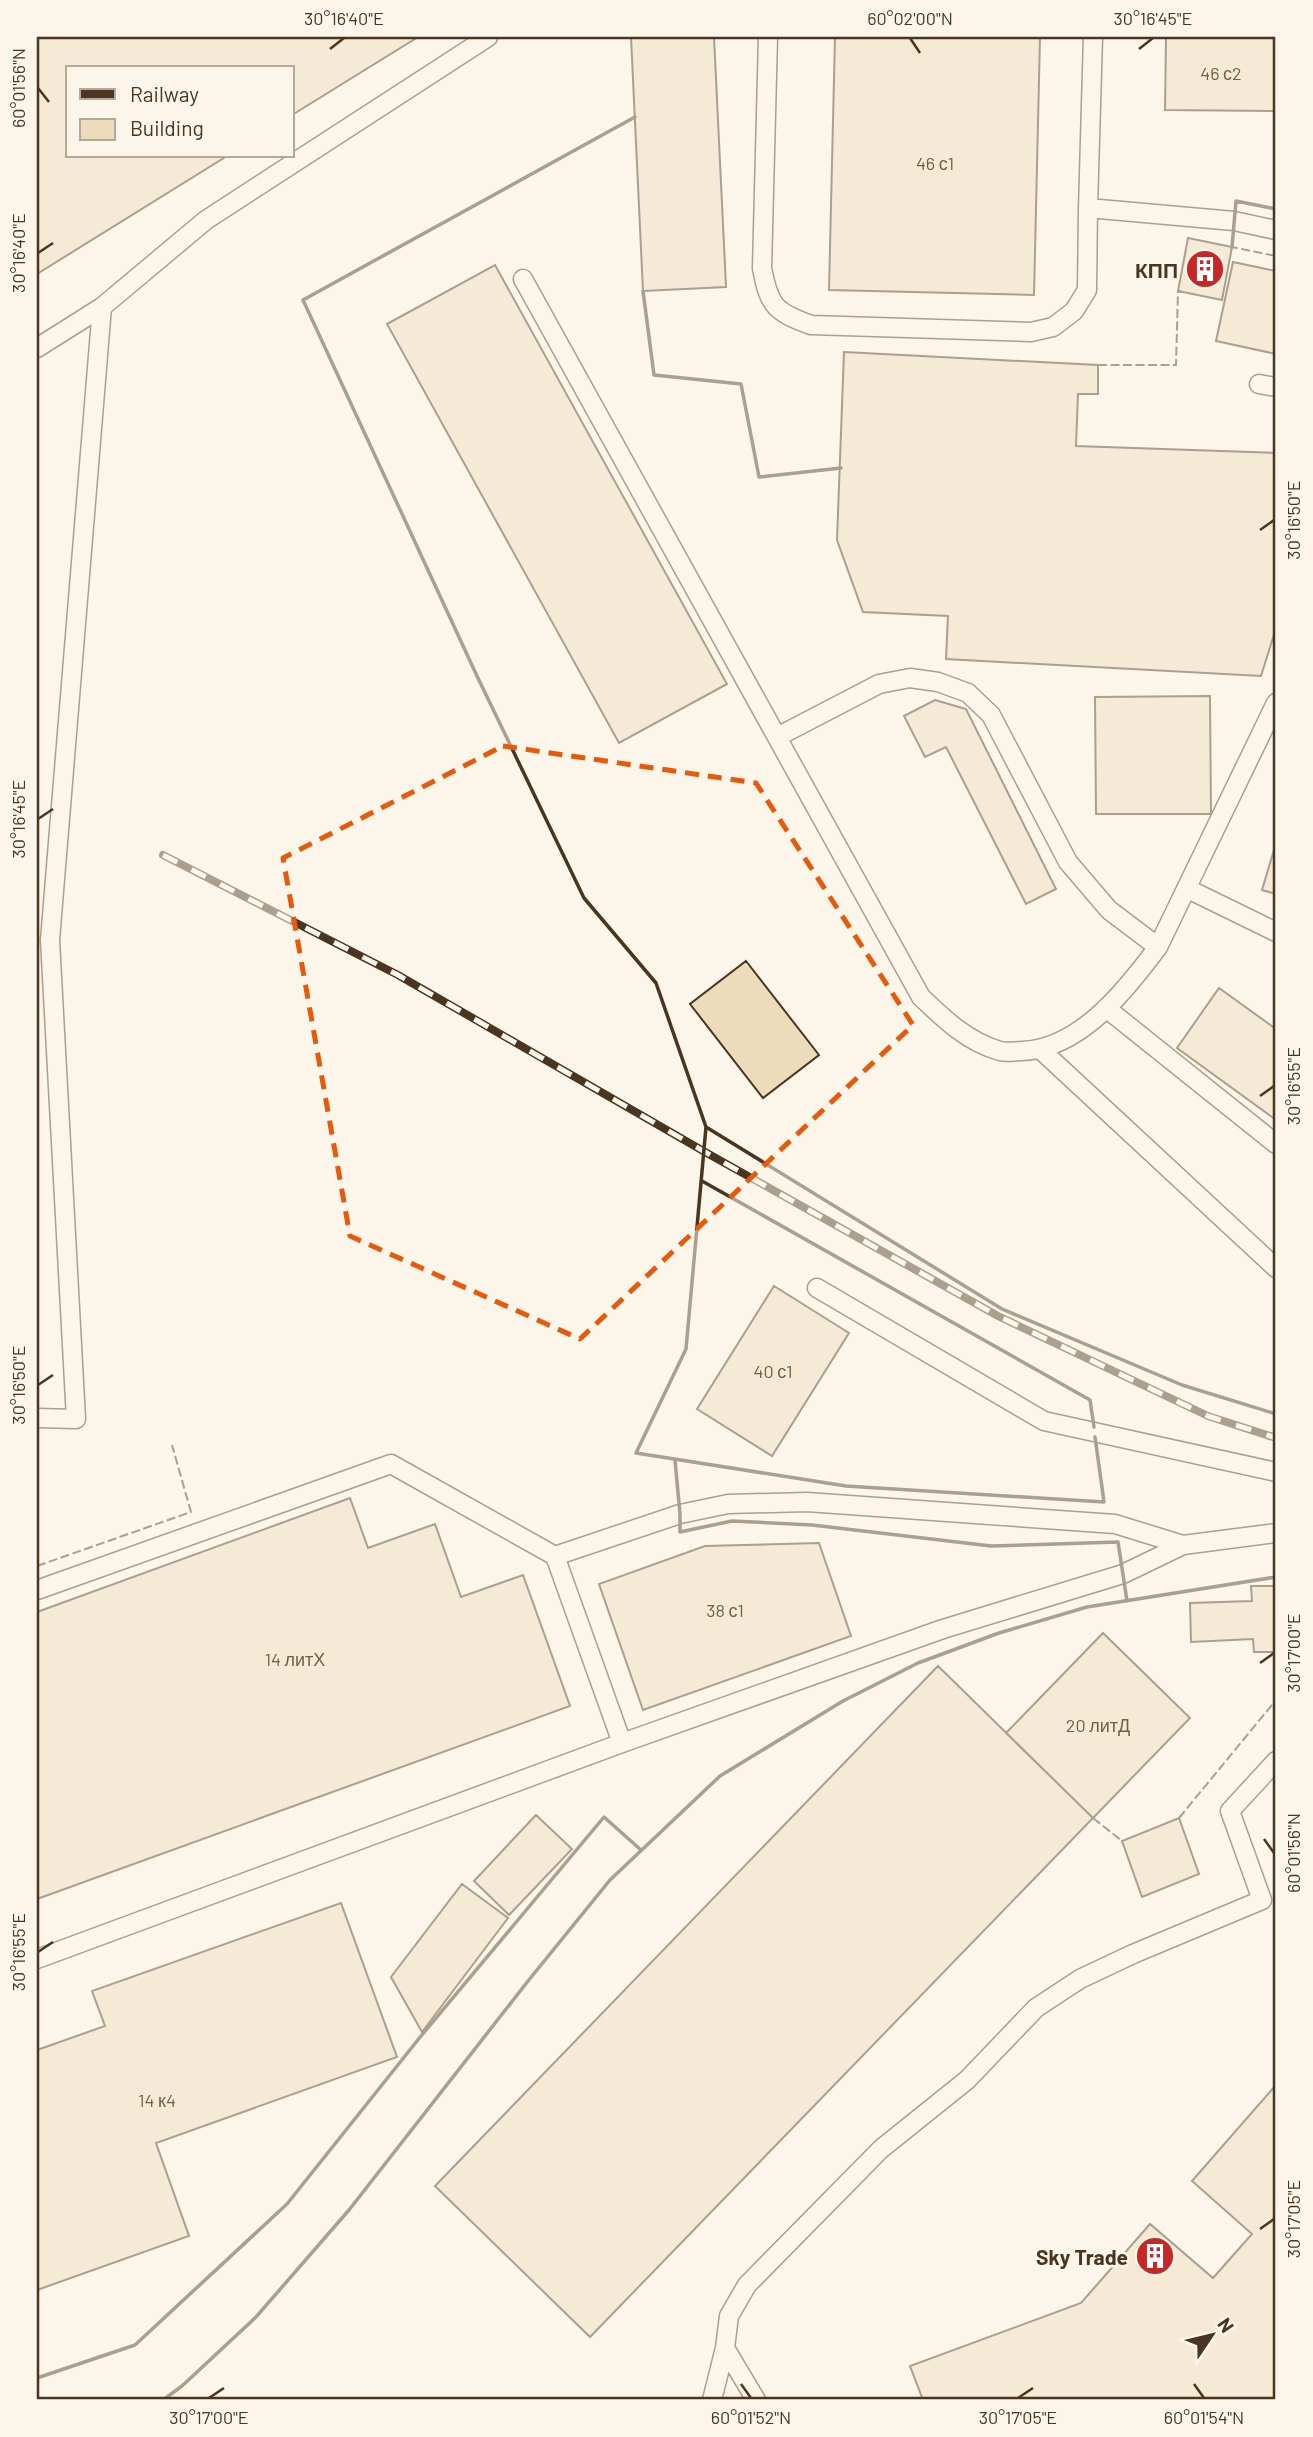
<svg xmlns="http://www.w3.org/2000/svg" width="1313" height="2437" font-family="Barlow,sans-serif">
<style>
.building{fill:#ecdcbc;stroke:#4a3520;stroke-width:2}
.lines{fill:none;stroke-linecap:round;stroke-linejoin:round}
.service-casing{stroke:#4a3520;stroke-width:21}
.service{stroke:#fbf6e9;stroke-width:18}
.rail-casing{stroke:#4a3520;stroke-width:8}
.rail{stroke:#fbf6e9;stroke-width:5;stroke-dasharray:16;stroke-linecap:butt}
.fence{stroke:#4a3520;stroke-width:2;stroke-dasharray:9 3.5;stroke-linecap:butt}
.wall{stroke:#4a3520;stroke-width:3.5}
.marked{fill:none;stroke:#e8590c;stroke-width:5;stroke-dasharray:14 9;stroke-linejoin:round}
.ticks{fill:none;stroke:#4a3520;stroke-width:2.5}
.labels{text-anchor:middle;dominant-baseline:central;stroke-width:5;stroke-linejoin:round;paint-order:stroke}
.number-label{font-size:18px;fill:#725f47}
.poi-label{font-size:21px;font-weight:bold;fill:#4a3520;stroke:#fbf6e9;text-anchor:end}
.neatline{fill:none;stroke:#4a3520;stroke-width:2.5}
.ticks-label{font-size:18px;text-anchor:middle;fill:#4a3520}
</style>
<rect width="100%" height="100%" fill="#fbf6e9"/>
<!-- building -->
<path class="building" d="M37,37H418L292,115V68H68V156H227L37,274Z
M631,37H714L726,287L643,291Z
M835,37H1040L1034,295L829,290Z
M1166,37H1276V111L1165,110Z
M1188,238L1232,247L1222,300L1178,291Z
M1233,262L1276,271V354L1216,341Z
M495,265L727,684L619,743L387,324Z
M844,352L1098,365V394H1078L1076,446L1276,453V628L1261,676L946,659L948,616L863,612L837,540Z
M1210,696L1211,814H1096L1095,697Z
M935,700L966,709L1056,889L1026,904L946,747L925,757L904,716Z
M1276,843V894L1262,890Z
M746,961L819,1055L763,1098L690,1004Z
M1219,988L1276,1029V1120L1177,1048Z
M774,1286L849,1333L772,1456L697,1409Z
M350,1498L368,1548L435,1524L461,1597L523,1575L570,1706L37,1899V1612Z
M819,1543L851,1636L643,1710L599,1584L705,1546Z
M1251,1586H1276V1652H1254L1253,1639L1191,1642L1190,1603L1252,1601Z
M1103,1633L1190,1718L1093,1818L1006,1733Z
M938,1666L1093,1818L590,2337L435,2186Z
M536,1815L572,1849L509,1915L474,1881Z
M1179,1818L1199,1874L1142,1897L1122,1841Z
M462,1884L508,1918L422,2032L391,1977Z
M341,1903L397,2057L156,2143L189,2236L37,2290V2050L105,2026L92,1991Z
M1276,2085V2400H923L910,2366L1081,2303L1150,2224L1213,2278L1252,2234L1192,2181Z"/>
<g class="lines">
<!-- service casing -->
<g class="service-casing">
<path id="service" d="M768,37L762,268C769,306 775,312 811,325L1031,332L1053,327L1074,311L1087,290L1088,208L1234,221L1276,230
M1088,208L1093,37
M523,279L921,997C945,1020 968,1042 1000,1051C1007,1053 1015,1051 1022,1051C1080,1049 1126,990 1158,947L1276,703
M37,348L102,307L206,220L488,37
M1259,384L1276,387
M777,737L879,684L910,678L938,682L968,693L991,715L1068,862L1109,910L1158,947
M1188,889L1276,932
M1106,1008L1276,1144
M1041,1050L1276,1268
M817,1288L1044,1421L1276,1472
M37,1418L76,1419L50,940L102,307
M555,1556L680,1514L728,1504L807,1502L1115,1524L1183,1545
M37,1590L391,1464L555,1556L622,1743
M37,1959L622,1743L943,1629L1123,1574L1183,1545L1276,1533
M725,2348L756,2400
M712,2400L725,2348L729,2316L747,2285L881,2149L967,2080L1036,2008L1080,1979L1133,1954L1262,1900L1230,1811L1276,1761"/>
</g>
<!-- service -->
<use href="#service" class="service"/>
<!-- rail casing -->
<g class="rail-casing">
<path id="rail" d="M163,855L398,975L705,1152L998,1316L1208,1416L1276,1438"/>
</g>
<!-- rail -->
<use href="#rail" class="rail"/>
<!-- fence -->
<path class="fence" d="M1231,250L1232,247L1276,256
M1098,365H1176L1178,291L1182,292
M37,1566L191,1512L172,1445
M1093,1818L1122,1841
M1179,1818L1276,1700"/>
<!-- wall -->
<path class="wall" d="M635,117L303,300L477,676L584,898L656,983L706,1127L1002,1309L1182,1385L1276,1414
M1232,247L1236,201L1276,209
M643,291L654,375L741,384L759,477L841,468
M706,1127L686,1349L636,1453L846,1486L1104,1502L1095,1437
M702,1181L1090,1400L1094,1427
M675,1460L680,1514V1532L732,1521L812,1525L991,1546L1118,1542L1127,1601
M37,2378L135,2345L287,2204L421,2036L604,1817L641,1850
M163,2400L182,2386L256,2317L349,2210L528,1981L610,1880L720,1776L843,1701L918,1663L999,1633L1087,1607L1276,1577"/>
</g>
<!-- marked area -->
<path d="M0 0H1313V2437H0ZM503,746L756,783L913,1025L580,1339L350,1236L283,858Z" fill="#fbf6e9" fill-opacity=".55" fill-rule="evenodd"/>
<path class="marked" d="M503,746L756,783L913,1025L580,1339L350,1236L283,858Z"/>
<!-- ticks -->
<path class="ticks" d="M910,38L920,53M330,49L344,38M1139,49L1153,38M38,88L49,102M38,253L53,243M1260,530L1274,520M38,819L53,809M1260,1096L1274,1086M38,1385L53,1375M1260,1663L1274,1653M1264,1839L1274,1853M38,1952L53,1942M1260,2229L1274,2219M741,2384L751,2398M1194,2384L1204,2398M209,2398L224,2388M1018,2398L1033,2388"/>
<!-- icons -->
<defs>
<g id="building-disc" transform="scale(2.0125)"><circle r="9.5" fill="#c62828" stroke="#fbf6e9"/><path d="M-4-6H4V6H1V3H-1V6H-4ZM-2.5-4.3h1.7v1.8h-1.7ZM.8-4.3h1.7v1.8H.8ZM-2.5-1h1.7V.8h-1.7ZM.8-1h1.7V.8H.8Z" fill="#fff"/></g>
</defs>
<g fill-rule="evenodd">
<use href="#building-disc" x="1205" y="269"/>
<use href="#building-disc" x="1155" y="2256"/>
</g>
<g class="labels">
<!-- number labels -->
<g class="number-label">
<text x="1221" y="73">46 с2</text>
<text x="935" y="163">46 с1</text>
<text x="773" y="1371">40 с1</text>
<text x="725" y="1610">38 с1</text>
<text x="295" y="1659">14 литХ</text>
<text x="1098" y="1725">20 литД</text>
<text x="157" y="2100">14 к4</text>
</g>
<!-- poi labels -->
<g class="poi-label">
<text x="1178" y="269">КПП</text>
<text x="1128" y="2256">Sky Trade</text>
</g>
</g>
<!-- border -->
<rect width="1313" height="2437" fill="none" stroke="#fbf6e9" stroke-width="77"/>
<!-- legend -->
<rect x="66" y="66" width="228" height="91" fill="#fbf6e9" stroke="#b4a999" stroke-width="2"/>
<rect x="80" y="89" width="35" height="10" fill="#4a3520" stroke="#b4a999" stroke-width="2"/>
<text x="130" y="102" font-size="21" fill="#4a3520">Railway</text>
<rect x="80" y="119" width="35" height="21" fill="#ecdcbc" stroke="#b4a999" stroke-width="2"/>
<text x="130" y="136" font-size="21" fill="#4a3520">Building</text>
<!-- north arrow -->
<g transform="translate(1212 2335) rotate(55)" stroke="#fbf6e9" stroke-width="5" paint-order="stroke">
<path d="M0-5L12 26L0 18L-12 26Z" fill="#4a3520"/>
<text y="-10" font-size="19" font-weight="bold" text-anchor="middle" fill="#4a3520">N</text>
</g>
<rect x="38" y="38" width="1236" height="2360" class="neatline"/>
<g class="ticks-label">
<text x="344" y="25">30°16'40"E</text>
<text x="910" y="25">60°02'00"N</text>
<text x="1153" y="25">30°16'45"E</text>
<text transform="translate(19 88) rotate(-90)" y="6">60°01'56"N</text>
<text transform="translate(19 253) rotate(-90)" y="6">30°16'40"E</text>
<text transform="translate(1294 520) rotate(-90)" y="6">30°16'50"E</text>
<text transform="translate(19 819) rotate(-90)" y="6">30°16'45"E</text>
<text transform="translate(1294 1086) rotate(-90)" y="6">30°16'55"E</text>
<text transform="translate(19 1385) rotate(-90)" y="6">30°16'50"E</text>
<text transform="translate(1294 1653) rotate(-90)" y="6">30°17'00"E</text>
<text transform="translate(1294 1853) rotate(-90)" y="6">60°01'56"N</text>
<text transform="translate(19 1952) rotate(-90)" y="6">30°16'55"E</text>
<text transform="translate(1294 2219) rotate(-90)" y="6">30°17'05"E</text>
<text x="209" y="2424">30°17'00"E</text>
<text x="751" y="2424">60°01'52"N</text>
<text x="1018" y="2424">30°17'05"E</text>
<text x="1204" y="2424">60°01'54"N</text>
</g>
</svg>
